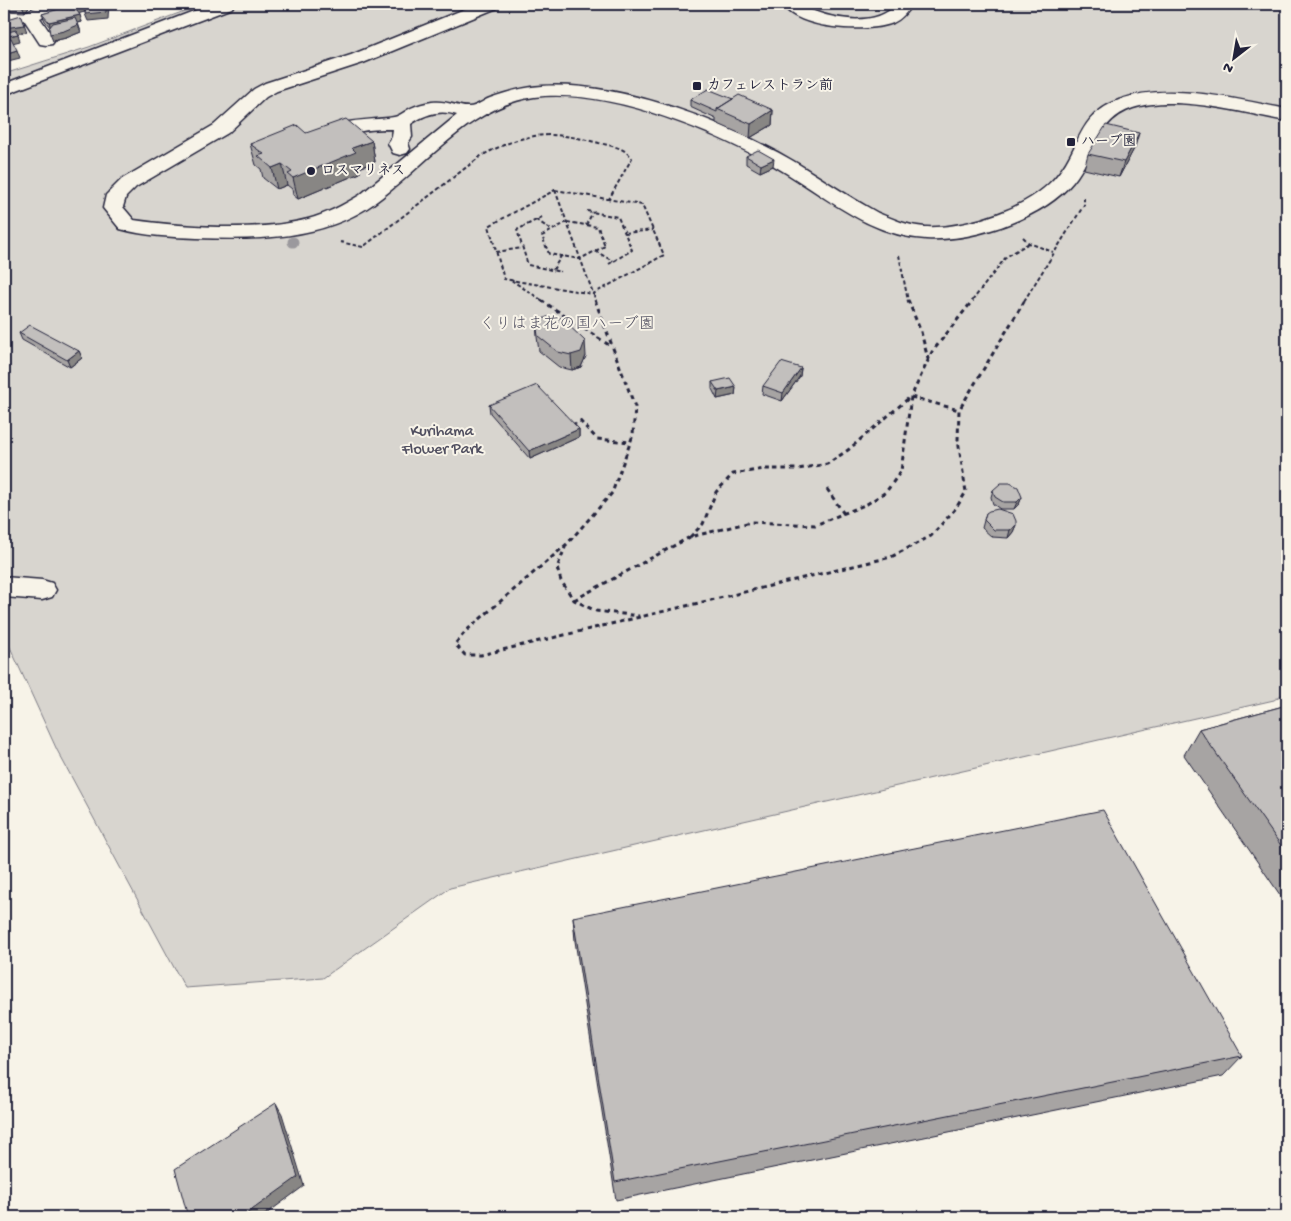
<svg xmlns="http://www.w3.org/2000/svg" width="1291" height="1221" font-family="'Gochi Hand','Klee One',sans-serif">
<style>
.green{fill:#d8d5cf;stroke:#7d7c85}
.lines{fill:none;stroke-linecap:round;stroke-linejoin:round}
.minor-casing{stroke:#22223b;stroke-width:3}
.path-far1{stroke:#22223b;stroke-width:2;stroke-dasharray:4 2.5;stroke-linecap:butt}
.path{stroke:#22223b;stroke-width:3;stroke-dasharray:4.5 4;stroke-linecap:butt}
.minor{fill:#f7f3e8;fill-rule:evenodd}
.tree{fill:#9b999d}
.wall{fill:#a7a4a3;stroke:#22223b}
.shaded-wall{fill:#888684;stroke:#22223b}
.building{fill:#c2bfbd;stroke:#22223b}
.poi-dot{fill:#22223b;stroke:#f7f3e8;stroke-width:2}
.labels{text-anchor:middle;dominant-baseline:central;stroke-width:4;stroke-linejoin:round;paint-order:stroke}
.far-poi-label{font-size:14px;font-weight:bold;fill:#22223b;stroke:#f7f3e8;text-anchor:start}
.park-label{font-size:16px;fill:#504f60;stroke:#f7f3e8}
</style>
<rect width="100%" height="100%" fill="#f7f3e8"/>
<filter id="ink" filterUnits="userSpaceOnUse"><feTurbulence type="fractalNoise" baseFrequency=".02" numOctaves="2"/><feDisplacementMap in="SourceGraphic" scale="10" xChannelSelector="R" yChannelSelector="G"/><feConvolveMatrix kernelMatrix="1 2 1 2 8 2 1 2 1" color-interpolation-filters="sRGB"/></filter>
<g filter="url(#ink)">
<!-- green -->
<path class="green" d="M203,4H1287V691L1274,700L450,888L323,978L185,988L57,750L4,634V74L89,47Z"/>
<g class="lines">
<!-- minor casing -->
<g class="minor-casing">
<path id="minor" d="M43,4H64L62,8L40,18L55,40L52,44L46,45L40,44L25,21H4V11H27Z
M212,4H234L232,8L4,95V84Z
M477,4H499L497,8L363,63L277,91L266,97L228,133L136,187L126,197L123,207L134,220C182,227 261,232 308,219C327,214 343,205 360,195L457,115C440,109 425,114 411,124L412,137L408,143L410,149L407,153L400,155L393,153L388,143L392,137L393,129C381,129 369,129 357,132C342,135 331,150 316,146L313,142C331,116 367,122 394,117C400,116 405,111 411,108C417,105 425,103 432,102C447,100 460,108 469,107C476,107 484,100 490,98C507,92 524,87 542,86C622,81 732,124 800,165C826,181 851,198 878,213C893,219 908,226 925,227C966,229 1032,208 1058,174C1082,145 1076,117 1119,100C1167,81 1238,100 1287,109V121C1243,113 1176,94 1133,108C1096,120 1095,156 1073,182C1044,218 972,242 926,239C872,236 830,200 786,173C722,134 610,87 534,97C467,107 425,168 373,204C322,240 257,240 197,238C172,237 145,236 120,229L103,208L106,195L122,179L214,125L254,89L265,83L351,55Z
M782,4C787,4 796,2 801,4C805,5 808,9 811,10C835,20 878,27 896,4H912C907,12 902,19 893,23C868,33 797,30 782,4Z
M4,577L42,580L52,583L56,590L52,597L42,600L4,597Z"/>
</g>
<!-- path-far1 -->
<path class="path-far1" d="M555,190L596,301
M555,190L642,205L664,255L593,294L504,279L489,226Z
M587,211L618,217L632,250L609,264
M542,217L517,230L528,265L561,272
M536,220L552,230
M567,222L598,227L605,246L580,259L549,254L542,236Z
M586,225L593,212
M625,233L653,230
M1023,237L1029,243L1053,252
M340,242L363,247L481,156C526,132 549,130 599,143C612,146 624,147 632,158L609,199
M595,251L613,261
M496,252L522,248
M899,255L908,301
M553,270L561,256
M511,280L543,301
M972,301L1006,257L1029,243
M1024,301L1084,205V197"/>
<!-- path -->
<path class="path" d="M541,300L612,347
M595,300L635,407L633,435L612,493L567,544L466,631L455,644L465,655H481L891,557L931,536L956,508L966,492L958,440L959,410L1025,300
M908,300L921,332L928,359
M911,397L959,410
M572,425L580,421L597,439L630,442
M827,489L844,514
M690,537L703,524L716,492L733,474L764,469H798L827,464L848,450L910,397
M566,545L557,568L561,581L574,600L596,611L639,616
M574,600L690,537L751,522L815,525L867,504L886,492L901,471L911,397L932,352L973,300"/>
<!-- minor -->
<use href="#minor" class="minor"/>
</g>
<!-- trees -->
<circle class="tree" cx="293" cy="242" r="5.5"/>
<!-- wall -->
<path class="wall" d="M4,4H31L25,12L4,11Z
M62,4H82L83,5L85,12L79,13L82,22L78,23L81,32L66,38L53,41L50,27L45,21L42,14L64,8Z
M733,99L773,110L772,125L750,138L716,123V119L690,107V100Z
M306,133L372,141L375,162L359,168L360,173L298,199L293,195L292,189L287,185L277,189L263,178L261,169L256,165L250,144Z
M1135,147L1119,177L1084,169L1088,154Z
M746,156L773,166L760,172L746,164Z
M536,322L586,356L581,367L572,370L559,367L539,351L537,337Z
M19,333L79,351L82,358L70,367L22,340Z
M801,368L800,376L782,401L762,394L763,386Z
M712,382L736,387L735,395L717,399L712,389Z
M489,405L579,429V437L530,459L490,413Z
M993,490L1022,497L1019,504L1014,509H1000L993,504L991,497Z
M986,513L1016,525L1013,532L1008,538L992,537L982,528Z
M1287,705V905L1184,755L1199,729Z
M573,917L1242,1056L1223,1076L616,1200L575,941Z"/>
<!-- shaded-wall -->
<path class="shaded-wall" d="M23,4H31L25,12L22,5Z
M106,4H109L108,19L88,21L85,14Z
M83,5L85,12L76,14L74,7Z
M21,15L27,32L4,36V28Z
M80,15L82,22L51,29L49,22Z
M78,25L81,32L66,38L53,41L50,34Z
M18,34L20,41L4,45V37Z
M17,50L20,58L4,62V54Z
M773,110L772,125L750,138L751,124Z
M1139,133L1135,147L1119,177L1124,162Z
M372,141L375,162L359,168L360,173L298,199L293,178L352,148Z
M774,159L773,166L760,172L761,165Z
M282,164L287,185L277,189L272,168Z
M585,341L586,356L581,367L572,370L571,355Z
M79,351L82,358L70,367L67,360Z
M801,368L800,376L782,401L783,393Z
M736,387L735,395L717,399L718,391Z
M579,429V437L530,459L529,451Z
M1022,497L1019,504L1014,509L1017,502Z
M1016,525L1013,532L1008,538L1010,530Z
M276,1103L282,1114L304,1186L262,1217H242Z"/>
<!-- building -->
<path class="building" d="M4,4H23L22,5Z
M63,4H82L83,5L74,7L80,15L49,22L42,14L66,7Z
M87,4H106V12L85,14Z
M21,15L25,25L4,28V23L8,19Z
M75,18L78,25L64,31L50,34L49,28L53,23Z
M16,30L18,34L4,37V33Z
M11,38L17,50L4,54V40Z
M708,89L733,99L717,109V112L690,100Z
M739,95L773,110L751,124L717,109Z
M346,119L372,141L352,148L356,152L293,178L288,174L292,172L282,164L272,168L258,156L264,154L250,144L297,125L306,133Z
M1106,125L1139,133L1124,162L1088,154Z
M758,150L774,159L761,165L746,156Z
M547,317L561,318L585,341L581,352L571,355L558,352L538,336L536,322Z
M30,325L79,351L67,360L19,333Z
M781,362L801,368L783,393L763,386Z
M730,378L736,387L718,391L712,382Z
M537,385L579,429L529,451L489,405Z
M1001,483H1010L1018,487L1022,497L1017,502H1003L995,497L993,490Z
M998,509L1013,514L1016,521V525L1010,530H994L984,520L986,513L989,511Z
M1287,705V854L1199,729Z
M1103,810L1242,1056L615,1182L573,917Z
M276,1103L298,1177L242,1217H188L175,1169Z"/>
</g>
<!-- markers -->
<g class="poi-dot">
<rect x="692" y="81" width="10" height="10" rx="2.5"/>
<rect x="1066" y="137" width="10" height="10" rx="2.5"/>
<circle cx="311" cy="171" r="5"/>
</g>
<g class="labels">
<!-- far-poi labels -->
<g class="far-poi-label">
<text x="707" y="86">カフェレストラン前</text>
<text x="1081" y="142">ハーブ園</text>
<text x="321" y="171">ロスマリネス</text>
</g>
<!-- park labels -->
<g class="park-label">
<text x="567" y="325">くりはま花の国ハーブ園</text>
<text x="442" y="432">Kurihama<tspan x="442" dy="18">Flower Park</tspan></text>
</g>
</g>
<!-- margin -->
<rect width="1291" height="1221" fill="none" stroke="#f7f3e8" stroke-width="20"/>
<rect x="10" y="10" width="1271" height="1201" fill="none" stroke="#22223b" stroke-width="2" filter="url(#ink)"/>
<!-- north arrow -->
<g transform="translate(1234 58) rotate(211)" stroke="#f7f3e8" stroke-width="4" paint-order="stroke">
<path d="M0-4L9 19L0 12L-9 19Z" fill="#22223b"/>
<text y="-8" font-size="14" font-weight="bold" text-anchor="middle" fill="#22223b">N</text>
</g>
</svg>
